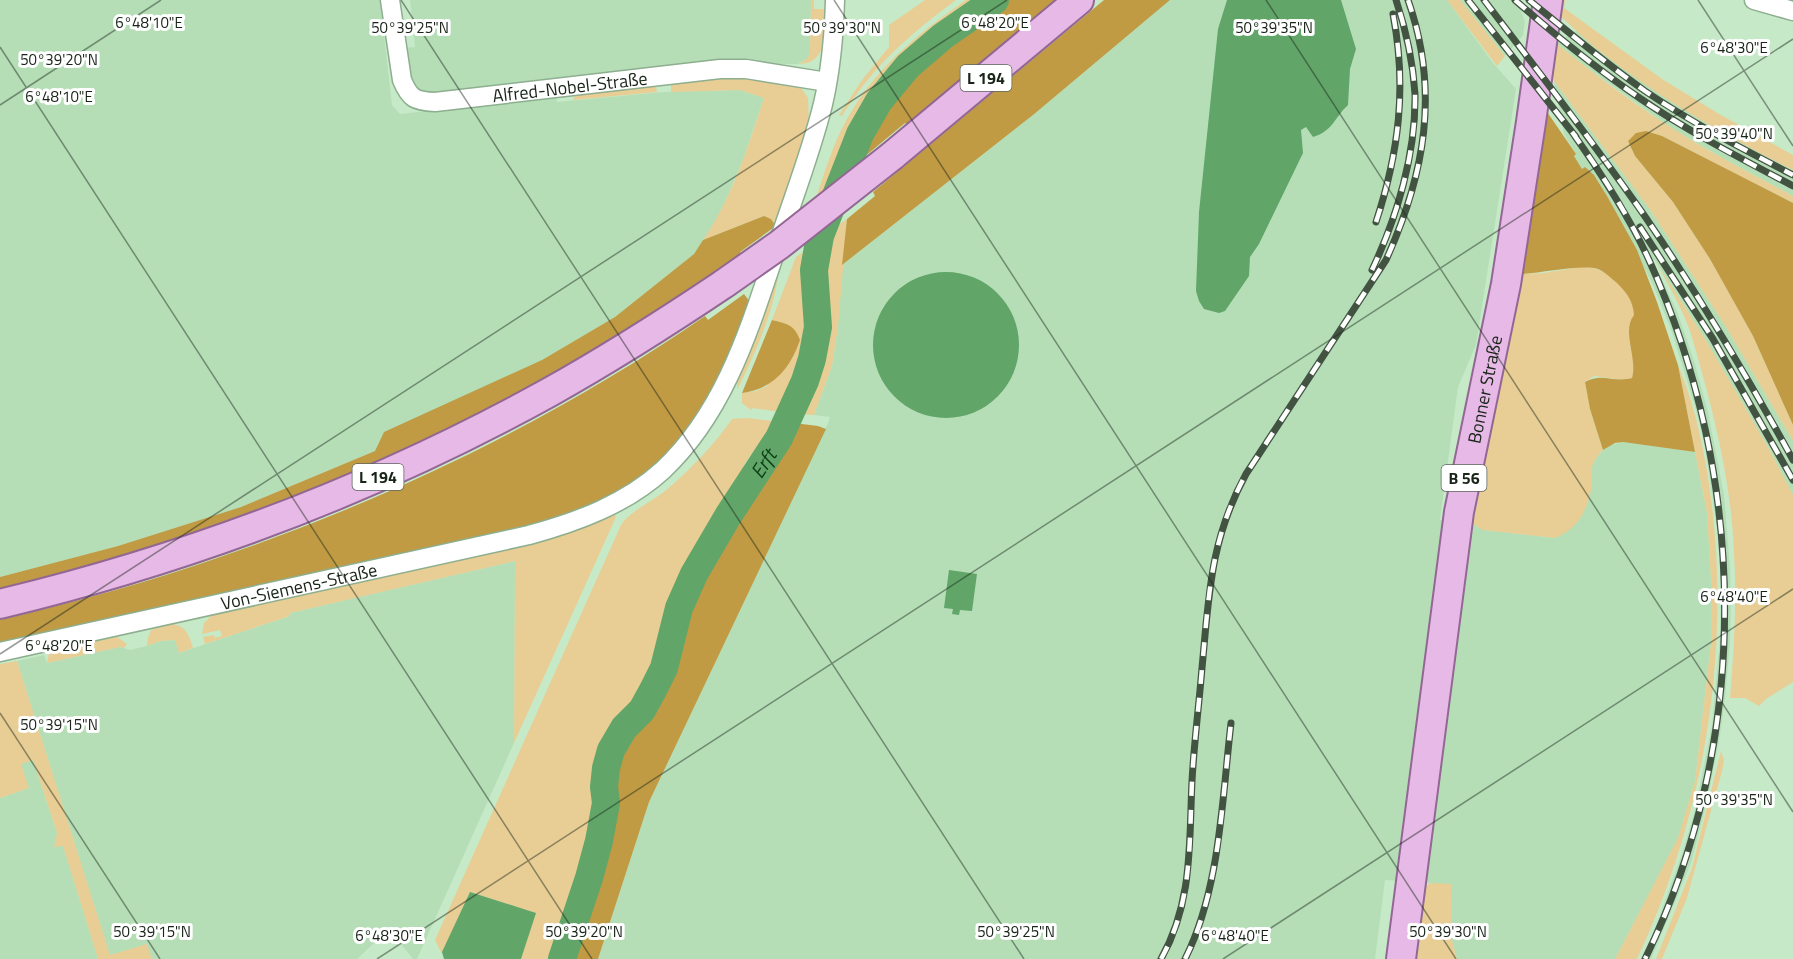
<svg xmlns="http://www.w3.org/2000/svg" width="1793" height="959" font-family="'Titillium Web',sans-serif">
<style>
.built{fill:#b5deb7}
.green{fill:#e8ce94}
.forest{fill:#c09b44}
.water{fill:#61a568}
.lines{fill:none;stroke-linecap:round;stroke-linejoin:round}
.river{stroke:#61a568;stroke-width:28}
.street-casing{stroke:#8dae8f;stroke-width:21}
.primary-casing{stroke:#936794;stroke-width:32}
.street{stroke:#fff;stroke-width:18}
.primary{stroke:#e6b9e6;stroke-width:28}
.rail-casing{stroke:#425342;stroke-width:7}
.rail{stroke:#fff;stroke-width:4.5;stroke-dasharray:14;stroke-linecap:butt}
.primary-bridge-casing{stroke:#936794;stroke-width:32;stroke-linecap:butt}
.primary-bridge{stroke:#e6b9e6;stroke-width:28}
.ticks{fill:none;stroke:#182418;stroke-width:1.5;stroke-opacity:0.45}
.labels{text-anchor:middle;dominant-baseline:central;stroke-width:6;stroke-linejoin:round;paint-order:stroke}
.shield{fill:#fff;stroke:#5d665d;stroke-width:1.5}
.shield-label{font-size:16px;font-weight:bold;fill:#182418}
.street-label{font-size:18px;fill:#182418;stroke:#fff}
.water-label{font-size:20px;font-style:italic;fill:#0f4017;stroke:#fff}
.ticks-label{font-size:15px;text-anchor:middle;fill:#182418;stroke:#fff;stroke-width:6;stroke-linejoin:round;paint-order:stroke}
</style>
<rect width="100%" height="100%" fill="#c6e9c8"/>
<!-- built -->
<path class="built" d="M0,0H380L392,105L400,114L556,97L557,102L664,92L740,90L764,98L744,157L722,210L711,229L694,254L615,317L542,360L433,411L375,451L241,507L118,546L0,577Z
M410,0H811L810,51L808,58L798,64H692L427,93L416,88L410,77L406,48L415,47Z
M1170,0H1447L1493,63L1516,89L1476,345L1458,387L1440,520L1473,524L1484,530L1555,538L1591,489L1590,472L1592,466L1595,458L1608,446L1623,442L1695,452L1707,513L1711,580V643L1695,781L1678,839L1615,959H1457L1452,941L1451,924L1431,883L1385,880L1375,959H598L649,802L828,423L830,417L814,415L832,366L838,327L842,265L1033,115Z
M1460,0H1517L1525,22L1523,35L1505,56Z
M1577,30L1591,44L1650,87L1730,136L1793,170V196L1726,160L1671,128L1593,72L1556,43Z
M1554,81L1651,211L1726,327L1793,441V495L1769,449L1707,342L1655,260H1653L1678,314L1694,361L1708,412L1724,495L1730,568L1731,604L1730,642L1725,699L1720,735L1707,802L1691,863L1651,959H1642L1655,929L1684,848L1695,810L1712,726L1720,638L1721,590L1719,543L1705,447L1696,410L1672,332L1653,285L1607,196L1594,175L1582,169L1573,156L1576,154L1564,134Z
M515,561L514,743L417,959H413L389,929L357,959H152L147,945L110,956L17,661L44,655L47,663L120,647L130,650L147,646L160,641L176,640L179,653L290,616V613Z
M33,760L57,833L54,847L63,845L98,959H0V798L29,788L20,764Z"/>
<!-- green -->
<path class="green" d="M811,0H814V9H826C825,31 828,64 799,64L808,58L810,51Z
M925,0H956C909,35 873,66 842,116L839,115L862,80L889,47V25Z
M966,0H983L927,41L896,69L862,113L855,127L840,176L817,195C827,165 836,135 853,109C881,63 923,30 966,0Z
M1447,0H1460L1505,56L1497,66Z
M1560,0H1565L1564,8L1662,79L1719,114L1793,155V170C1723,135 1654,95 1593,46C1581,36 1571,25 1559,15Z
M1556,43C1593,73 1631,102 1672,128C1711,153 1752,174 1793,196V203L1662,136C1646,131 1641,128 1628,141L1635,156L1673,202L1710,259L1753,336L1793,425V441L1726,327L1651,211L1554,81L1552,66H1554Z
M721,78L758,79L796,85L802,89L808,98L809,125L776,226L764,216L703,240C732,198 748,147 764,98L740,90L671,92V85L673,83Z
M649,85L656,87L657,92L573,100L576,94Z
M847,219L838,327L832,366L814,415L797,414C808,388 819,362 822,334C825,311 815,249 828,233C833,228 841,223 847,219Z
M812,246L808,277L813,313L812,337L802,378L786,413L753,408L751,410L742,403V393L756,391L767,386L787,324L772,320L796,257Z
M1655,260L1707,342L1769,449L1793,495V682L1766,699L1759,706L1745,698H1730C1734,650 1737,601 1734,552C1731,478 1712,405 1691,334C1683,309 1667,283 1655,260Z
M1580,267C1586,267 1593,267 1599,270C1614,276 1636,297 1634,315C1633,321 1629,327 1629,333C1628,349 1638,357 1632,378L1623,380L1594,376L1585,382L1590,409L1603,450C1586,468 1594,470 1591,490C1587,512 1576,530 1555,538L1483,530L1473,524L1522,274L1544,273Z
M778,273C776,307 753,359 737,390V379Z
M1678,365C1697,410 1706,458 1712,506C1730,661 1703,818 1637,959H1615L1678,838L1695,781L1711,643V580L1707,513Z
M747,418L781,422L763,438L745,463L735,491L693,559L673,602L656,666L639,698L608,742L597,770L596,801L588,854L555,959H521L535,913L470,892L442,954L435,940L621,525C628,513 652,501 665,491C689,471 714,445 732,419Z
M614,513L616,517L514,743L515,561L290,613V616L205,644L203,637L214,635L215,638L222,636L220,630L202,634L204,623L214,613L514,548L548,539Z
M171,624C186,625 189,635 193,648L179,653L175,640L160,641L147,646L148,638L151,630Z
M117,637L127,644L124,648L120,647L47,663L49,653L55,649Z
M17,661L110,955L147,944L152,959H98L63,846L54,847L57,833L33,760L21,764L29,788L0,798V664Z
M1721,751L1724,760L1722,771L1687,898L1662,959H1656L1692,868Z
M1431,883L1451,884L1452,940L1457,959H1417L1426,886Z"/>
<!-- forest -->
<path class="forest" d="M1003,0H1059L909,126L905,123L851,168C856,153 861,138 868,124C896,69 952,33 1003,0Z
M1104,0H1170L1033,115L842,265L847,219L875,196L873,192Z
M1545,109L1576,154L1574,156L1582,169L1585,167L1594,175L1607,196L1637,250L1657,302L1678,365L1695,452L1623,442L1615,443L1603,450L1590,409L1585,382C1602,372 1613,383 1632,378C1638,357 1621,332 1634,315C1633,301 1627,293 1617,283C1611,278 1605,272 1598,269C1583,264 1541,273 1522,274L1544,135Z
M1646,131L1662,136L1793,203V425L1753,336L1710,259L1673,202L1635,156L1628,141L1636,133Z
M764,216L771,219L776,226L740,252L742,257C664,307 587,358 505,401C382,466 252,518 119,559C80,571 39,580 0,590V577L118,546L241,507L375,451L384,432L542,360L615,317L694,254L703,240Z
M744,294L750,302L716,387L683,436L659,462L630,484L595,504L542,524L0,644V620C75,602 149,582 223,556C390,499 559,417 705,316L708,320Z
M772,320C787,324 794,324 800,340C790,369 773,389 742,393Z
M794,423L818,426L826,429L649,802L598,959H567L577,926L584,914L604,844L622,746L657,702L671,671L698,579L742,506L786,443Z"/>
<!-- water -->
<path class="water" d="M1227,0H1341L1356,49L1350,69L1348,105C1334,118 1333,131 1313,137L1306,127L1301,130L1303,153L1259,244L1250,257L1249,276L1225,311L1219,313L1204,309L1199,301L1196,291L1199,212L1218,29Z
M873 345a73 73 0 1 1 146 0a73 73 0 1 1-146 0Z
M949,570L977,574L972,611L960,610L959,615L952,614L953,609L944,608Z
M470,892L536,913L521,959H444L442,952Z"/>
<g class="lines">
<!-- river -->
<path class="river" id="s1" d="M562,959L589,878L599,841L606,803L604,787L606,768L611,750L624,728L642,710L653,690L664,668L679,608L694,574L728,516L779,438L805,381L812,359L818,327L814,270L820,236L860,134L879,101L908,66L943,36L995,0"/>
<!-- street casing -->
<g class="street-casing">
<g id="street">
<path id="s2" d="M390,0L402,80C410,99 415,101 435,102L720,69H746L827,82"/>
<path d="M1754,0L1793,11"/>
<path id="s3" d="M0,652L529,535C577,522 626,504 663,470C728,409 752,320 780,238C795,193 812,149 823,104C831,70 834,35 835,0"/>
</g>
</g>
<!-- primary casing -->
<g class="primary-casing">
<g id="primary">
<path d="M892,156L1079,0"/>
<path d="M0,604C191,558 376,488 548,393C609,359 667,322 725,283"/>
<path id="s4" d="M1401,959L1459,512L1506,284L1531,122L1548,0"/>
</g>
</g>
<!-- street -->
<use href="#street" class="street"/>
<!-- primary -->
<use href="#primary" class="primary"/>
<!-- rail casing -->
<g class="rail-casing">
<path id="rail" d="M1468,0L1576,137
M1484,0C1538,71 1593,142 1644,215C1698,294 1747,376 1793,460
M1515,0C1555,35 1597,69 1641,99C1689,132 1742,159 1793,186
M1529,0C1567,31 1605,63 1645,91C1692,123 1743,149 1793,175
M1572,132C1601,173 1628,214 1649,260C1749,480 1752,740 1645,959
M1376,222C1399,152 1407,87 1393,14
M1640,227L1713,339L1793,480
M1372,270C1397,217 1416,154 1415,94C1413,62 1406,30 1396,0
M1161,959C1193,902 1189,844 1192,781C1194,743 1199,705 1202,668C1209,595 1210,540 1246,474L1386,260C1425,174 1440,91 1408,0
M1185,959C1220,890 1222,800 1231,723"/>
</g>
<!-- rail -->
<use href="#rail" class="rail"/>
<!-- primary-bridge casing -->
<g class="primary-bridge-casing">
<path id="primary-bridge" d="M725,283L779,245L892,156"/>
</g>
<!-- primary-bridge -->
<use href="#primary-bridge" class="primary-bridge"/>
</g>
<!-- ticks -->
<path class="ticks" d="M401,0L1024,959M834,0L1456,959M1266,0L1793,812M1698,0L1793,146M0,47L592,959M0,105L161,0M0,654L1007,0M0,713L160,959M377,959L1793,39M1223,959L1793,589"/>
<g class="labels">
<!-- shield labels -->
<g class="shield">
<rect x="960.5" y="65" width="51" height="26" rx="4.5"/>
<rect x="352.5" y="464" width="51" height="26" rx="4.5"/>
<rect x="1441.5" y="465" width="45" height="26" rx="4.5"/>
</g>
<g class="shield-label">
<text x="986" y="78">L 194</text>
<text x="378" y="477">L 194</text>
<text x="1464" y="478">B 56</text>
</g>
<!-- street labels -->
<g class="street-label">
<text stroke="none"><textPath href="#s2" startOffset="260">Alfred-Nobel-Straße</textPath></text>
<text stroke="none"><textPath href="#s4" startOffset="576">Bonner Straße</textPath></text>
<text stroke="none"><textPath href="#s3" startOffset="306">Von-Siemens-Straße</textPath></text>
</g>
<!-- water labels -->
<g class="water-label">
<text stroke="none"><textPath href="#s1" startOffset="544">Erft</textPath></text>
</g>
</g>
<g class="ticks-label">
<text x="149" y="28">6°48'10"E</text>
<text x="995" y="28">6°48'20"E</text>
<text x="842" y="33">50°39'30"N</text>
<text x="410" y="33">50°39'25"N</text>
<text x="1274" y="33">50°39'35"N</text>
<text x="1734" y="53">6°48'30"E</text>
<text x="59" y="65">50°39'20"N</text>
<text x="59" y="102">6°48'10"E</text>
<text x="1734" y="139">50°39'40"N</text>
<text x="1734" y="602">6°48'40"E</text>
<text x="59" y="651">6°48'20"E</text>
<text x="59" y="730">50°39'15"N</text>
<text x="1734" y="805">50°39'35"N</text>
<text x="152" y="937">50°39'15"N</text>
<text x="584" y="937">50°39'20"N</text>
<text x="1016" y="937">50°39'25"N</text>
<text x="1448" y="937">50°39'30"N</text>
<text x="389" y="941">6°48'30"E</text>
<text x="1235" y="941">6°48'40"E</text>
</g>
</svg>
